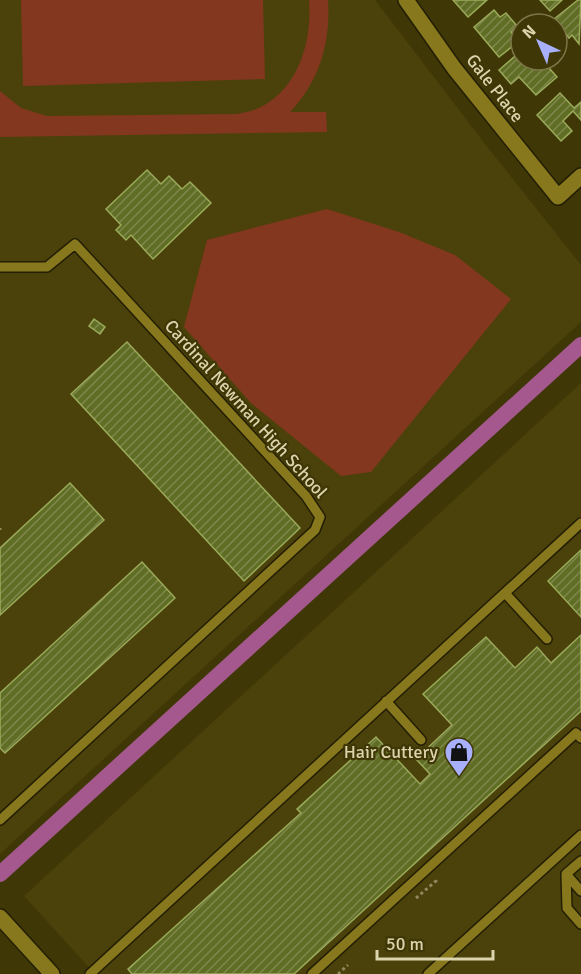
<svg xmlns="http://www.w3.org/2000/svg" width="581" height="974" font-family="Signika,sans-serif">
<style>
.built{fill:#4b420b}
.pitch{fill:#83371e}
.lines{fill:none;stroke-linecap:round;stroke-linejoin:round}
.canal{stroke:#a4588e;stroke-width:16}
.building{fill:url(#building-hatch);stroke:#9aaa5a;stroke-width:1.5}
.service-casing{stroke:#231e04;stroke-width:12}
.minor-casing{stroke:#231e04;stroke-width:18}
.tertiary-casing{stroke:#231e04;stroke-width:18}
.path{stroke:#91895d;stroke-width:3;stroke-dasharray:3 3;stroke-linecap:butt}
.service{stroke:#88781d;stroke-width:9}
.minor{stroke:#88781d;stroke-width:15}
.tertiary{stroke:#88781d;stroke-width:15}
.labels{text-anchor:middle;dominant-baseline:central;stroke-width:4.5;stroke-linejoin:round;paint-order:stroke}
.street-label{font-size:18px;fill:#dcd4ac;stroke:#3f3706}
.poi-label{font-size:18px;fill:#dcd4ac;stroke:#3f3706;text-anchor:end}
</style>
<defs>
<pattern id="building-hatch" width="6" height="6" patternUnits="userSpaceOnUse" patternTransform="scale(1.5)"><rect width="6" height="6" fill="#606d25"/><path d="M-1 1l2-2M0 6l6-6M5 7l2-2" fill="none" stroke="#7e884c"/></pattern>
</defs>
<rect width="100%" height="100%" fill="#3f3706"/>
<!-- built -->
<path class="built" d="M0,0H375L482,140L581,265V322L0,854Z
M581,383V974H95L24,896Z"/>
<!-- pitch -->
<path class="pitch" d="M21,0H263L265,79L23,86Z
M309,0H328C331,42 319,82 290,112H326L327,132L0,137V91L21,108L47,116L237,114C292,107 313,49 309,0Z
M327,209L399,232L455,255L511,299L371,472L341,476L251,403L184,327L207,240Z"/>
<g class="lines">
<!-- canal -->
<path class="canal" d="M0,874L581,345"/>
</g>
<!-- building -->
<path class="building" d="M453,0H487L468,17Z
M540,0H562L550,11Z
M578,0H581L579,44L572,35L569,38L554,19Z
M494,10L500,17L506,13L517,26L511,32L518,42L499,57L474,27Z
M521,51V60H542L557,77L536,95L519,77L511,84L499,70Z
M560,93L574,108L581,102V120L573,111L563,121L572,131L561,141L537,115Z
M147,170L161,184L169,176L182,189L190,182L211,203L153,259L131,235L126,240L116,230L121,225L106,209Z
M94,319L105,327L100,334L89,326Z
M127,342L300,528L244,581L71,394Z
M70,483L104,520L0,615V548Z
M581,550V617L548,581Z
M142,562L175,598L5,753L0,748V693Z
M581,635V711L294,974H132L128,969L301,813L297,809L376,737L420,784L430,774L416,759L452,725L423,694L486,637L515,668L537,647L551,663Z"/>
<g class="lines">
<!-- service casing -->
<g class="service-casing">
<path id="service" d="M0,267H47L75,244L306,496L320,517L315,530L0,820
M505,593L547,639
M386,701L421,740
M581,861L566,874L567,908L581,924
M566,874L581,891
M90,974L581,523
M312,974L576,733L581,738
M428,974L581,835"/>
</g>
<!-- minor casing -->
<g class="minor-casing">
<path id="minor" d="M406,0L454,68L558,197L581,176"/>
</g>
<!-- tertiary casing -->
<g class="tertiary-casing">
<path id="tertiary" d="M0,917L52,974"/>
</g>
<!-- path -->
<path class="path" d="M0,528V530
M416,898L436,881L434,878
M338,974L348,965"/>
<!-- service -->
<use href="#service" class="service"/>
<!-- minor -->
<use href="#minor" class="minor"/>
<!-- tertiary -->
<use href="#tertiary" class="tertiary"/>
</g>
<!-- icons -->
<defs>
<g id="shop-pin" transform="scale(1.5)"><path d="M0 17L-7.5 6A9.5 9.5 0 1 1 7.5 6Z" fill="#a8b0fc" stroke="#3f3706"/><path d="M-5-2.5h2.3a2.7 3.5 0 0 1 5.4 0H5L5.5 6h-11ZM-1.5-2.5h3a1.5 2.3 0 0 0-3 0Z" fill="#111"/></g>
</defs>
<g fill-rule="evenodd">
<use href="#shop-pin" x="459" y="752"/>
</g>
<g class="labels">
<!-- street labels -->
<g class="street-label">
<text transform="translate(495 88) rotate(52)">Gale Place</text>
<text transform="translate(246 409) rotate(48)">Cardinal Newman High School</text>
</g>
<!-- poi labels -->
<g class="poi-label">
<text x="438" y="752">Hair Cuttery</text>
</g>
</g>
<!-- north arrow -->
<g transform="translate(539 42) rotate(316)"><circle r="28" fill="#3f3706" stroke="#7e7648" stroke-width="1.5"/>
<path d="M0-4.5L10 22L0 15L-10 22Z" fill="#a8b0fc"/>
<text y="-9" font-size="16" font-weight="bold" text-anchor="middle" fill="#dcd4ac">N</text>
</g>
<!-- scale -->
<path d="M377 950v9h116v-9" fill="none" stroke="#dcd4ac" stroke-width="3"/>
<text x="386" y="950" font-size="18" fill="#dcd4ac" stroke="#3f3706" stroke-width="4.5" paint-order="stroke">50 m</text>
</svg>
